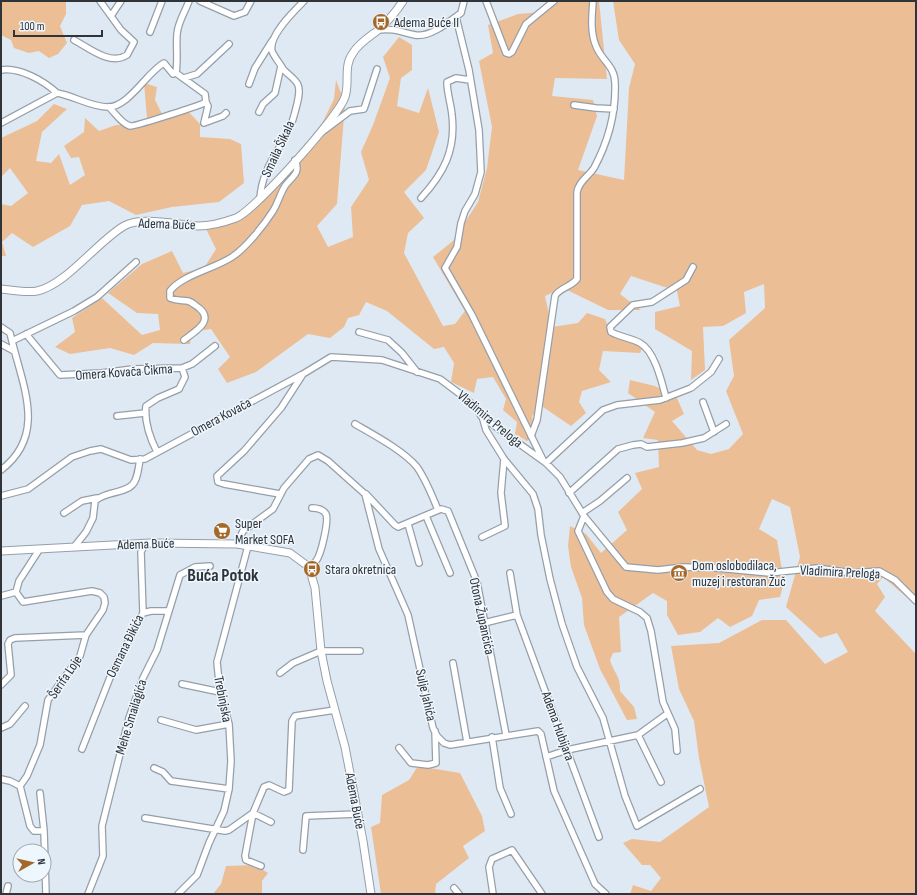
<svg xmlns="http://www.w3.org/2000/svg" width="917" height="895" font-family="'Sofia Sans Condensed',sans-serif">
<style>
.green{fill:#ecbe95}
.lines{fill:none;stroke-linecap:round;stroke-linejoin:round}
.minor-casing{stroke:#959fa9;stroke-width:8}
.tertiary-casing{stroke:#959fa9;stroke-width:9}
.minor{stroke:#fff;stroke-width:5.5}
.tertiary{stroke:#fff;stroke-width:7}
.labels{text-anchor:middle;dominant-baseline:central;stroke-width:3;stroke-linejoin:round;paint-order:stroke}
.poi-label{font-size:14px;fill:#303438;stroke:#eef6fe;text-anchor:start}
.street-label{font-size:14px;fill:#303438;stroke:#eef6fe}
.district-label{font-size:18px;font-weight:bold;fill:#303438;stroke:#eef6fe}
</style>
<rect width="100%" height="100%" fill="#dfe9f3"/>
<!-- green -->
<path class="green" d="M1,1H66V14L60,26L67,43L58,54L49,58L39,51L29,53L14,48L11,40L1,35Z
M555,1H599L607,79L555,78L552,96L593,100L597,116L578,170L624,180L629,88L635,64L619,40L613,1H916V605L883,577L877,584L885,597L875,611L916,654V894H630L633,885L651,891L661,878L650,865H642L623,843L632,839L660,842L709,807L699,758L694,721L679,689L671,646L719,643L762,620H786L825,664L848,652L837,633L820,638L786,607L800,557L790,507L772,499L759,529L777,540L784,582L780,597L759,600L752,616L730,627L718,618L700,632L678,635L667,615V601L653,593L619,617L621,652L613,653L610,660C614,673 621,677 620,691L634,707L637,719L627,720L600,669L584,625L582,598L571,567L568,546L570,526L586,534L601,553L627,530L618,512L642,489L635,473L659,467L658,440L643,438L655,412L628,393L630,380L655,386L676,396L684,414L672,421L697,450L711,454L729,449L743,434L726,391L734,376L729,340L765,308L764,284L744,292L746,313L723,326L703,327L705,370L691,380L692,351L655,329V312L680,306L677,291L631,276L620,294L641,310H608L563,288L545,296L552,327L578,323L587,313L605,319L611,334L643,347L640,353L603,351L599,370L611,382L582,391L579,402L586,413L571,426L543,407L532,416L536,436L527,441L515,434L517,422L503,410L506,399L493,377L477,379L474,393L451,382L454,363L444,347L434,349L387,311L366,302L359,315L348,318L344,327L330,338L308,334L256,372L227,383L218,369L230,357L211,329L191,332L190,344L153,343L134,355L110,348L70,354L55,347L75,332L72,318L102,298L142,335L160,330L158,314L137,313L108,293L142,264L172,251L183,273L204,268L216,249L205,227L226,224L259,204L307,154L334,99L336,80L345,104L337,204L317,226L328,247L353,237L351,207L369,180L361,152L373,125L390,78L383,57L399,37L412,45V70L401,78L397,106L419,113L428,88L439,132L426,170L404,192L424,218L408,233L404,253L443,326L455,324L465,311L433,257L453,241L478,202L487,168L492,127L479,61L493,53L488,25L518,14L543,12Z
M144,83L157,87L155,100L163,116L185,108L200,124V137L230,139L241,144L244,183L219,202L172,207L136,215L109,201L82,205L70,226L33,247L12,233L2,242L6,256H1V204L11,206L28,193L10,168L1,177V138L37,121L54,104L67,109L42,132L36,161L51,163L59,154L70,185L85,175L79,157L71,158L64,146L84,132L85,118L99,131L116,125H135L147,118Z
M418,766L460,773L482,816L485,831L463,846L469,858L436,884L435,894H381L371,827L380,823L382,795L409,780Z
M255,865L268,873L262,881V894H213L221,884L226,866Z"/>
<g class="lines">
<!-- minor casing -->
<g class="minor-casing">
<path id="minor" d="M200,1L234,16L245,12L251,1
M486,1L506,53L509,54L512,52L526,24L554,1
M111,16L121,1
M456,17L469,70L479,130L481,172L475,194L465,211L461,223L457,247L445,268L472,315L543,460
M378,30C394,28 400,32 415,35C430,38 450,21 461,13L464,1
M150,32L162,1
M74,40C89,48 110,66 127,55L134,42L121,30L100,1
M1,70C20,67 44,81 57,93
M176,73C178,59 176,47 177,34C178,22 185,12 189,1
M184,78L197,74L229,44
M249,84L255,68L272,41
M206,102L208,106L204,123L223,116L226,113
M574,105L596,108L614,109
M259,112L263,104L275,93L281,66
M1,123L57,93C74,96 91,107 108,107C129,107 147,72 164,63L173,74L176,73L205,94L206,102L202,104C194,107 134,127 130,126C122,124 115,113 109,107
M322,132L350,111L364,109L377,69
M421,198C444,173 456,150 452,115C451,104 447,93 447,82L456,78L470,80
M260,199C262,162 288,144 295,112C297,104 301,92 298,85C296,79 287,74 283,69C280,63 274,57 272,51C268,36 294,11 304,1
M1,327L10,333L12,341
M359,332L388,340L402,353L417,372
M26,334L60,375L101,373L133,369L182,368L185,377L179,389L158,398L146,406C144,422 150,438 157,452
M184,340C194,332 215,321 199,308C196,306 192,302 188,301C181,300 177,301 170,298V291C182,275 214,269 232,257C246,248 264,225 273,211C278,203 280,194 285,186C292,176 301,174 295,160
M1,344L14,351
M182,368L192,364L215,346
M666,398C662,383 655,351 640,343C631,338 620,337 611,332L610,327L633,305L652,302L686,280L693,267
M703,402L714,432
M117,416L145,413
M482,416L486,430L504,459L533,494L538,509L541,535L550,579L562,624L577,667L603,718L625,796L637,826L700,789
M355,424C374,435 404,451 417,467C426,480 432,495 438,510
M531,436L537,420L555,296C559,288 571,287 577,279V192C579,181 588,177 594,168C608,142 616,112 615,83C615,66 601,60 596,46C590,32 592,16 593,1
M546,463L603,410L617,405L660,400L691,388L711,372L719,359
M1,470C47,435 23,387 12,341L74,311L97,297L136,262
M569,493L618,449L633,445L641,444L647,447L682,443L704,438L726,424
M280,494L224,484L218,482L217,476L244,451L281,408L303,374L331,357L382,360L440,379L464,397L477,409L481,416L546,463L560,477L584,516L626,567L658,570L684,567L717,568L769,573L817,568L852,573L879,571L895,580L916,601
M366,494L395,525L398,527L441,509L448,511L477,582L506,735
M1,496L28,489L72,457L90,451L101,449L131,460L145,459L301,375
M64,513L82,501L97,498
M582,513L600,501L627,478
M426,516L450,573
M584,516L578,531L607,592L613,599L640,612L647,618L651,631L663,702L675,729L677,751
M408,524L419,563
M482,537L505,526L501,493L504,459
M237,544L243,531L273,509L284,488L309,459L318,455L328,461L365,494L379,549L408,615L433,728L437,736L444,743L450,745L538,731L541,734L554,791L595,884L606,894
M74,547L86,532L93,518L95,501C99,497 103,496 109,494C135,488 136,486 140,459
M309,567C311,565 315,563 316,561C321,555 329,521 326,514C323,509 317,508 312,508
M510,573L517,615L599,837
M16,592L19,581L39,550
M1,596L16,592L23,602L92,591L100,593L104,597L105,603L103,610L86,635L80,656L48,700L40,745L27,776L20,786L30,826L34,831H44L46,894
M143,613L151,611H168
M484,623L517,615
M453,663L467,742
M280,673L293,663L321,651H360
M182,684L220,692
M1,685L11,675L8,644L10,640L15,638L86,635
M161,720L196,730L229,724
M1,728L10,724L25,706
M638,735L661,782
M492,737L500,788L511,814
M399,748L411,763L428,765L436,763L435,731
M82,749L111,675L143,613L141,552L144,546L150,543
M546,757L567,750L638,735L667,714
M154,768L163,772L171,781L229,789
M1,779L10,781L20,786
M40,793L44,831
M253,813L271,822
M145,818L225,831L229,830L253,813
M303,850L306,816L358,814
M261,866L246,860L245,856L253,813L264,787L269,785L284,792L289,790L292,721L295,716L335,710
M454,888L459,894
M6,894L8,886
M88,894L103,856L102,826L129,718L143,678L157,650L180,575L195,567L210,566
M178,894L197,875L209,843L224,811L229,789L231,761L229,724L220,692L217,662L248,546
M493,894L489,867L492,859L512,850L542,894"/>
</g>
<!-- tertiary casing -->
<g class="tertiary-casing">
<path id="tertiary" d="M1,289C13,290 25,293 37,291C66,285 98,241 124,226C142,216 177,225 198,226C211,226 225,222 236,218C256,209 338,117 345,97C350,83 343,66 353,53C358,44 369,37 377,31C387,22 396,12 403,1
M1,551L150,543L237,544L290,553L309,567L315,588L321,651L327,681L345,747L363,841L371,894"/>
</g>
<!-- minor -->
<use href="#minor" class="minor"/>
<!-- tertiary -->
<use href="#tertiary" class="tertiary"/>
</g>
<!-- icons -->
<defs>
<g id="bus-disc" transform="scale(0.9)"><circle r="9.5" fill="#a4692a" stroke="#eef6fe"/><path d="M-5-6H5V4H4V6H2V4H-2V6H-4V4H-5ZM-3.5-4V0h7V-4ZM-3.5 1.2v1.5H-2V1.2ZM2 1.2v1.5H3.5V1.2Z" fill="#fff"/></g>
<g id="supermarket-disc" transform="scale(0.9)"><circle r="9.5" fill="#a4692a" stroke="#eef6fe"/><path d="M-6-5.5h2.5l.6 2H6L4.5 2H-2.5L-4.4-4H-6ZM-1.5 3.2a1.3 1.3 0 1 0 .1 0ZM3 3.2a1.3 1.3 0 1 0 .1 0Z" fill="#fff"/></g>
<g id="museum-disc" transform="scale(0.9)"><circle r="9.5" fill="#a4692a" stroke="#eef6fe"/><path d="M0-6L6-3V-2H-6V-3ZM-5-1h2V3h-2ZM-1-1h2V3h-2ZM3-1h2V3H3ZM-6 4H6V6H-6Z" fill="#fff"/></g>
</defs>
<g fill-rule="evenodd">
<use href="#bus-disc" x="381" y="22"/>
<use href="#supermarket-disc" x="222" y="531"/>
<use href="#bus-disc" x="312" y="569"/>
<use href="#museum-disc" x="679" y="573"/>
</g>
<g class="labels">
<!-- poi labels -->
<g class="poi-label">
<text x="394" y="22">Adema Buće II</text>
<text x="235" y="523">Super<tspan x="235" dy="16">Market SOFA</tspan></text>
<text x="692" y="565">Dom oslobodilaca,<tspan x="692" dy="16">muzej i restoran Žuč</tspan></text>
<text x="325" y="569">Stara okretnica</text>
</g>
<!-- street labels -->
<g class="street-label">
<text transform="translate(278 149) rotate(-65)">Smaila Šikala</text>
<text transform="translate(167 224) rotate(2)">Adema Buće</text>
<text transform="translate(124 372) rotate(-4)">Omera Kovača Čikma</text>
<text transform="translate(221 417) rotate(-28)">Omera Kovača</text>
<text transform="translate(490 419) rotate(40)">Vladimira Preloga</text>
<text transform="translate(146 544) rotate(-2)">Adema Buće</text>
<text transform="translate(840 572) rotate(3)">Vladimira Preloga</text>
<text transform="translate(482 616) rotate(78)">Otona Župančića</text>
<text transform="translate(125 646) rotate(-64)">Osmana Đikića</text>
<text transform="translate(65 677) rotate(-56)">Šerifa Loje</text>
<text transform="translate(426 695) rotate(77)">Sulje Jahića</text>
<text transform="translate(223 699) rotate(79)">Trebinjska</text>
<text transform="translate(131 717) rotate(-73)">Mehe Smailagića</text>
<text transform="translate(558 726) rotate(70)">Adema Hubijara</text>
<text transform="translate(355 801) rotate(79)">Adema Buće</text>
</g>
<!-- district labels -->
<g class="district-label">
<text x="223" y="575">Buća Potok</text>
</g>
</g>
<!-- border -->
<rect width="917" height="895" fill="none" stroke="#303438" stroke-width="4"/>
<!-- north arrow -->
<g transform="translate(32 863) rotate(82)"><circle r="19" fill="#eef6fe" stroke="#a2a8af"/>
<path d="M0-3L7 15L0 10L-7 15Z" fill="#a4692a"/>
<text y="-6" font-size="11" font-weight="bold" text-anchor="middle" fill="#303438">N</text>
</g>
<!-- scale -->
<path d="M14 30v6h88v-6" fill="none" stroke="#303438" stroke-width="2"/>
<text x="20" y="30" font-size="12" fill="#303438" stroke="#eef6fe" stroke-width="3" paint-order="stroke">100 m</text>
</svg>
